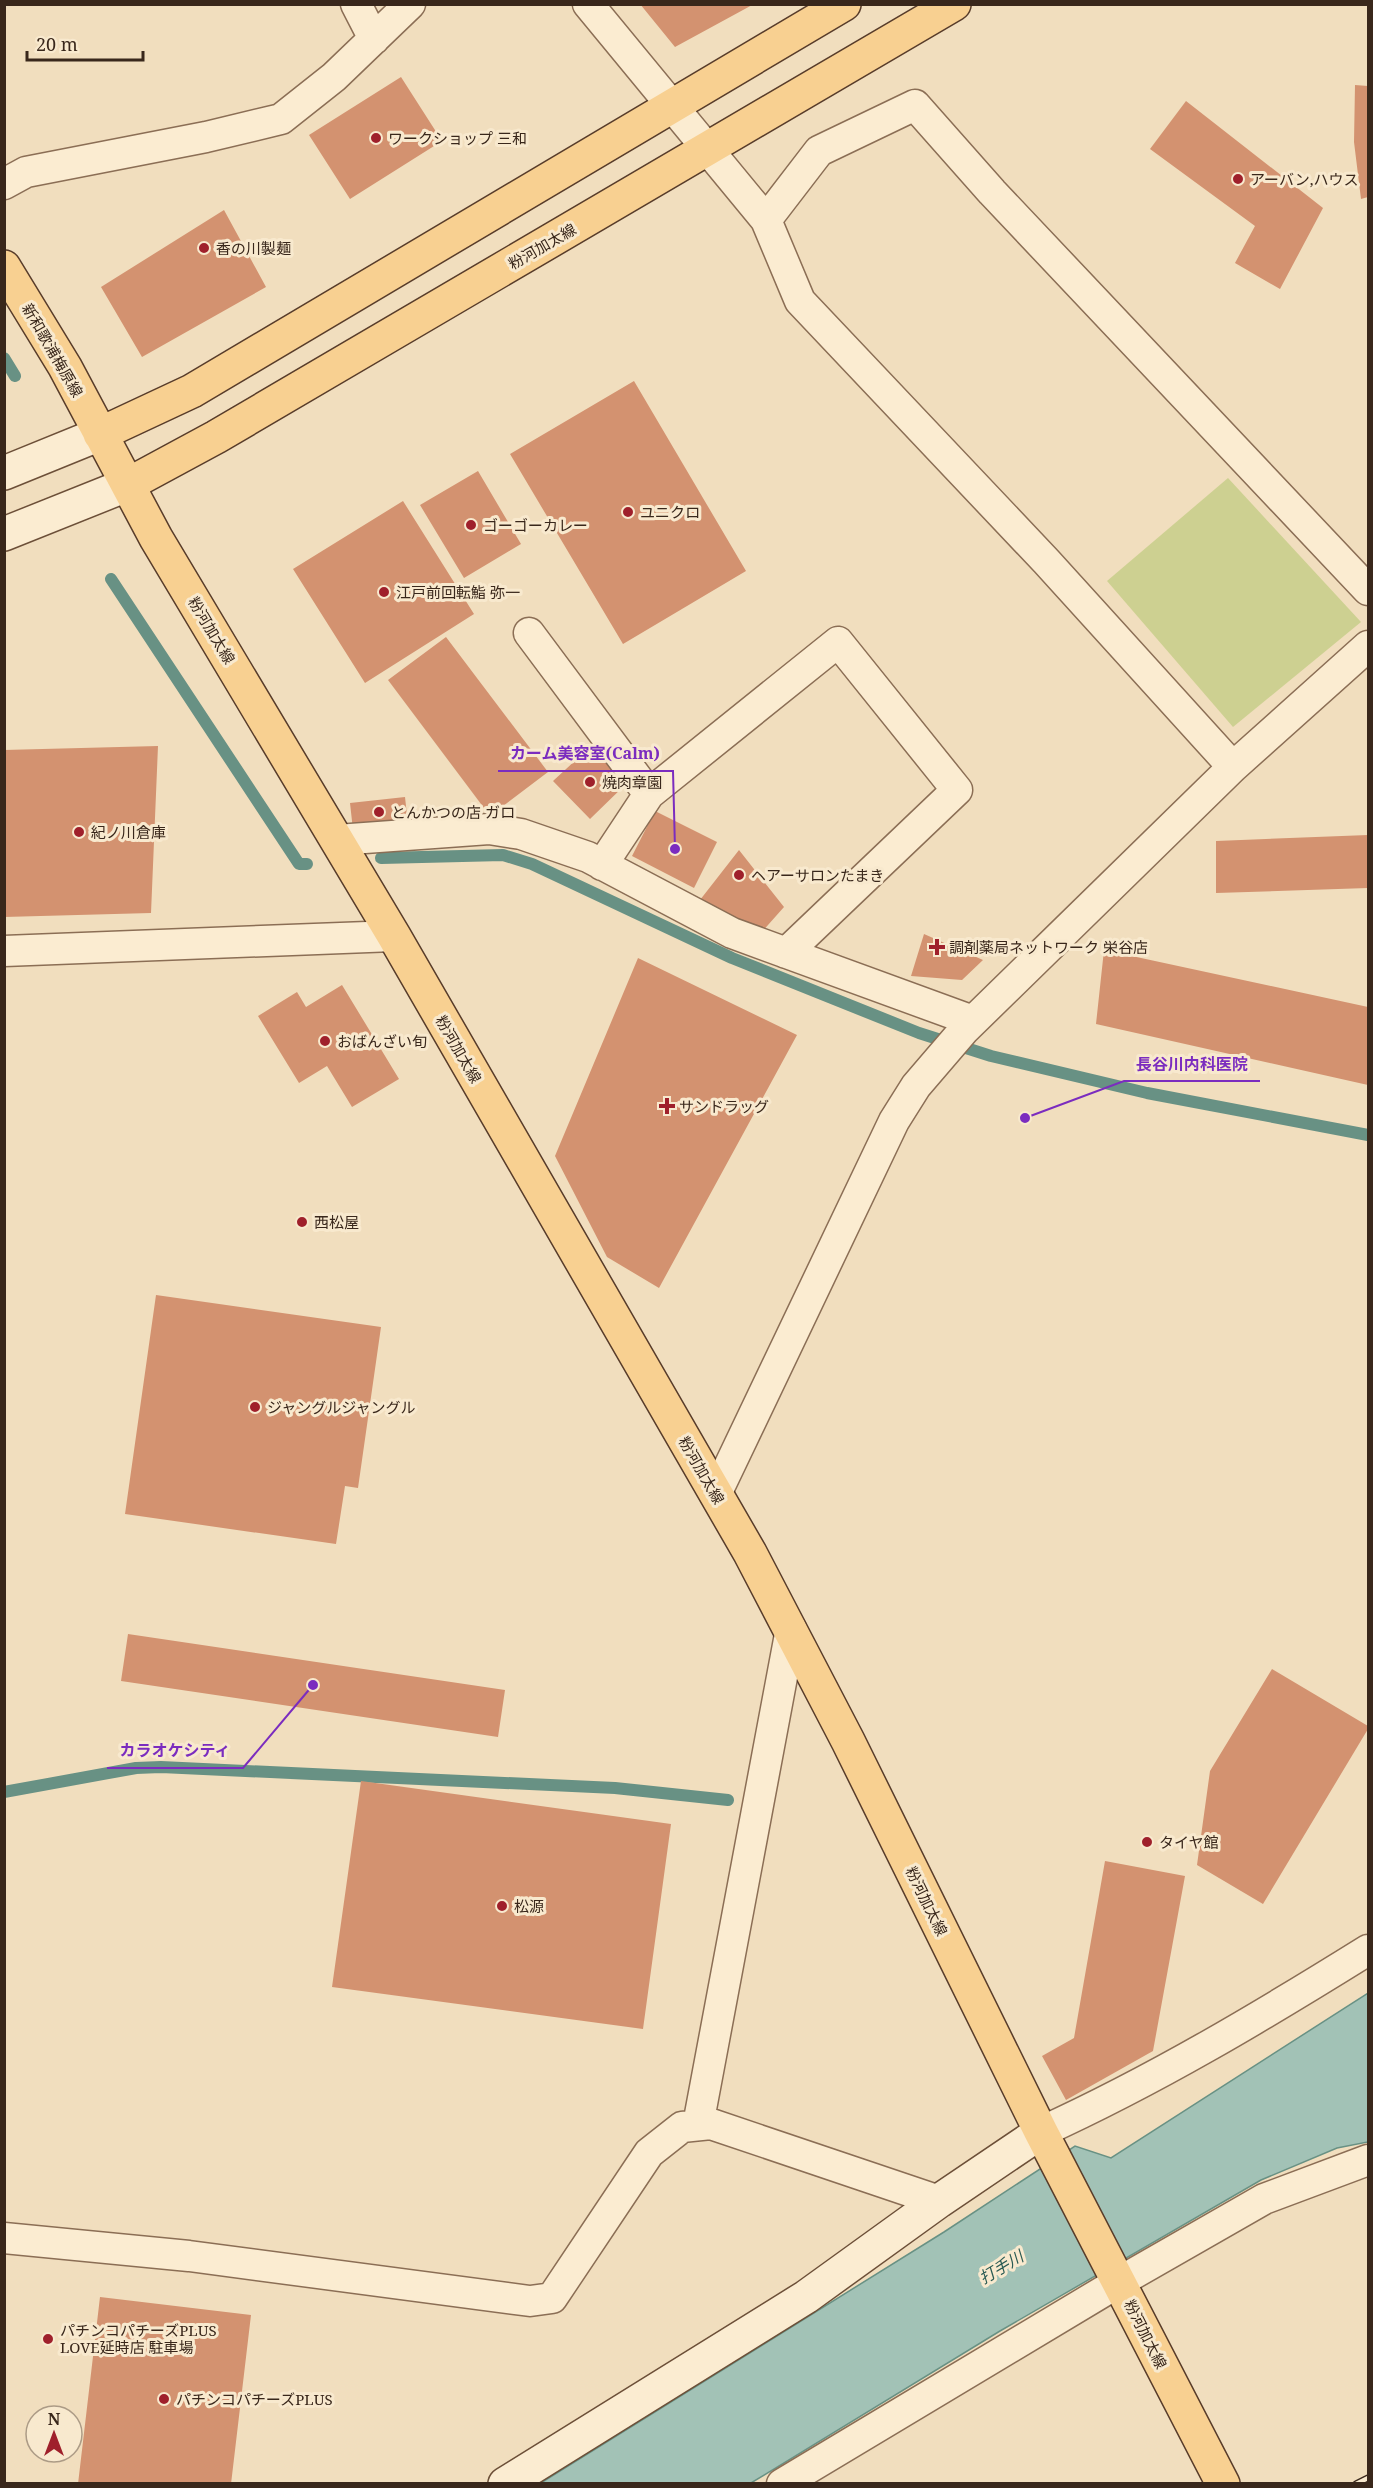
<svg xmlns="http://www.w3.org/2000/svg" width="1373" height="2488" font-family="'Noto Serif','Noto Sans JP',serif">
<style>
.green{fill:#cdd091}
.water{fill:#a2c2b6;stroke:#689184;stroke-width:1.5}
.lines{fill:none;stroke-linecap:round;stroke-linejoin:round}
.stream{stroke:#689184;stroke-width:12}
.building{fill:#d39270}
.street-casing{stroke:#8b6e55;stroke-width:33}
.secondary-casing{stroke:#6c4f38;stroke-width:36}
.primary-casing{stroke:#583c2a;stroke-width:36}
.street{stroke:#fbecd1;stroke-width:30}
.secondary{stroke:#fbecd1;stroke-width:33}
.primary{stroke:#f8d091;stroke-width:33}
.rail-casing{stroke:#39271b;stroke-width:7}
.rail{stroke:#f8e9ce;stroke-width:4.5;stroke-dasharray:14;stroke-linecap:butt}
.poi-dot{fill:#9f202b;stroke:#f8e9ce;stroke-width:2}
.labels{text-anchor:middle;dominant-baseline:central;stroke-width:6;stroke-linejoin:round;paint-order:stroke}
.poi-label{font-size:15px;fill:#39271b;stroke:#f8e9ce;text-anchor:start}
.street-label{font-size:15px;fill:#39271b;stroke:#f8e9ce}
.water-label{font-size:16px;font-style:italic;fill:#295a53;stroke:#f8e9ce}
.leader{fill:none;stroke:#7b2cbf;stroke-width:2}
.callout-dot{fill:#7b2cbf;stroke:#f8e9ce;stroke-width:2}
.callout-label{font-size:16px;text-anchor:middle;font-weight:bold;fill:#7b2cbf;stroke:#f8e9ce;stroke-width:6;stroke-linejoin:round;paint-order:stroke}
</style>
<rect width="100%" height="100%" fill="#f1debe"/>
<!-- green -->
<path class="green" d="M1228,478L1361,622L1233,727L1107,581Z"/>
<!-- water -->
<path class="water" d="M1368,1993V2142L1337,2148L1261,2180L1000,2331L751,2483L539,2484L944,2232L1075,2146L1111,2158Z"/>
<g class="lines">
<!-- stream -->
<path class="stream" d="M4,358L15,376
M111,579L299,864H307
M381,858L503,855L532,864L732,958L919,1033L991,1056L1147,1093L1368,1135
M4,1792L136,1768L161,1767L615,1788L728,1800"/>
</g>
<!-- building -->
<path class="building" d="M640,4H754L675,47Z
M401,77L442,141L350,199L309,135Z
M1355,85L1368,86V197L1361,199L1354,142Z
M1186,101L1323,208L1280,289L1235,263L1255,226L1150,149Z
M224,210L266,287L142,357L101,287Z
M634,381L746,571L623,644L510,454Z
M478,471L521,544L464,578L420,505Z
M403,501L474,614L365,683L293,569Z
M446,637L548,772L490,816L388,680Z
M158,746L151,913L4,917V750Z
M591,746L627,783L590,819L553,781Z
M405,797L408,824L353,830L350,803Z
M655,811L717,842L694,888L632,856Z
M1368,835V888L1216,893V841Z
M739,850L784,907L760,934L700,900Z
M924,934L983,960L962,980L911,976Z
M1104,950L1368,1007V1085L1096,1024Z
M638,958L797,1035L659,1288L607,1257L555,1156Z
M342,985L399,1079L352,1107L327,1066L299,1083L258,1016L297,992L306,1007Z
M156,1295L381,1327L358,1488L345,1486L336,1544L125,1514Z
M128,1634L505,1690L498,1737L121,1681Z
M1272,1669L1368,1726V1729L1263,1904L1197,1865L1210,1771Z
M361,1781L671,1824L643,2029L332,1987Z
M1105,1861L1185,1876L1153,2051L1066,2100L1042,2056L1074,2038Z
M100,2297L251,2315L231,2484H78Z"/>
<g class="lines">
<!-- street casing -->
<g class="street-casing">
<path id="street" d="M356,4L374,39
M588,4L766,220L800,301L1046,561L1233,767
M4,184L26,172L206,137L281,119L334,77L410,4
M766,220L819,151L915,105L992,192L1368,590
M529,633L649,794
M337,840L489,829L521,834L588,857L732,933L973,1021
M602,865L649,794L838,642L957,790L786,953
M4,951L394,936
M716,1494L894,1121L916,1086L964,1030L1233,767L1368,646
M698,2125L791,1629
M1041,2132C1155,2080 1262,2016 1368,1950
M4,2238L189,2256L530,2301L552,2298L649,2153L682,2127L711,2124L939,2201
M782,2484L1119,2282L1264,2199L1368,2160"/>
</g>
<!-- secondary casing -->
<g class="secondary-casing">
<path id="secondary" d="M4,473L100,434
M4,534L129,484
M505,2484L806,2297L939,2201L1041,2132"/>
</g>
<!-- primary casing -->
<g class="primary-casing">
<path id="primary" d="M4,267L65,367L156,538L394,936L750,1553L848,1741L1041,2132L1223,2484
M100,434L192,391L844,4
M129,484L216,437L954,4"/>
</g>
<!-- street -->
<use href="#street" class="street"/>
<!-- secondary -->
<use href="#secondary" class="secondary"/>
<!-- primary -->
<use href="#primary" class="primary"/>
<!-- rail casing -->
<g class="rail-casing">
<path id="rail" d="M1356,2484L1368,2478"/>
</g>
<!-- rail -->
<use href="#rail" class="rail"/>
</g>
<!-- markers -->
<g class="poi-dot">
<circle cx="376" cy="138" r="6"/>
<circle cx="1238" cy="179" r="6"/>
<circle cx="204" cy="248" r="6"/>
<circle cx="628" cy="512" r="6"/>
<circle cx="471" cy="525" r="6"/>
<circle cx="384" cy="592" r="6"/>
<circle cx="590" cy="782" r="6"/>
<circle cx="379" cy="812" r="6"/>
<circle cx="79" cy="832" r="6"/>
<circle cx="739" cy="875" r="6"/>
<path d="M934 938h6v6h6v6h-6v6h-6v-6h-6v-6h6z"/>
<circle cx="325" cy="1041" r="6"/>
<path d="M664 1097h6v6h6v6h-6v6h-6v-6h-6v-6h6z"/>
<circle cx="302" cy="1222" r="6"/>
<circle cx="255" cy="1407" r="6"/>
<circle cx="1147" cy="1842" r="6"/>
<circle cx="502" cy="1906" r="6"/>
<circle cx="48" cy="2339" r="6"/>
<circle cx="164" cy="2399" r="6"/>
</g>
<g class="labels">
<!-- poi labels -->
<g class="poi-label">
<text x="388" y="138">ワークショップ 三和</text>
<text x="1250" y="179">アーバン,ハウス</text>
<text x="216" y="248">香の川製麺</text>
<text x="640" y="512">ユニクロ</text>
<text x="483" y="525">ゴーゴーカレー</text>
<text x="396" y="592">江戸前回転鮨 弥一</text>
<text x="602" y="782">焼肉章園</text>
<text x="391" y="812">とんかつの店 ガロ</text>
<text x="91" y="832">紀ノ川倉庫</text>
<text x="751" y="875">ヘアーサロンたまき</text>
<text x="949" y="947">調剤薬局ネットワーク 栄谷店</text>
<text x="337" y="1041">おばんざい旬</text>
<text x="679" y="1106">サンドラッグ</text>
<text x="314" y="1222">西松屋</text>
<text x="267" y="1407">ジャングルジャングル</text>
<text x="1159" y="1842">タイヤ館</text>
<text x="514" y="1906">松源</text>
<text x="60" y="2330">パチンコパチーズPLUS<tspan x="60" dy="17">LOVE延時店 駐車場</tspan></text>
<text x="176" y="2399">パチンコパチーズPLUS</text>
</g>
<!-- street labels -->
<g class="street-label">
<text transform="translate(542 246) rotate(-30)">粉河加太線</text>
<text transform="translate(53 350) rotate(60)">新和歌浦梅原線</text>
<text transform="translate(212 630) rotate(59)">粉河加太線</text>
<text transform="translate(459 1049) rotate(60)">粉河加太線</text>
<text transform="translate(702 1470) rotate(60)">粉河加太線</text>
<text transform="translate(927 1901) rotate(64)">粉河加太線</text>
<text transform="translate(1146 2334) rotate(63)">粉河加太線</text>
</g>
<!-- water labels -->
<g class="water-label">
<text transform="translate(1001 2267) rotate(-31)">打手川</text>
</g>
</g>
<!-- callouts -->
<path class="leader" d="M675 849L673 771H498M1025 1118L1124 1081H1260M313 1685L243 1768H107"/>
<g class="callout-dot">
<circle cx="675" cy="849" r="6"/>
<circle cx="1025" cy="1118" r="6"/>
<circle cx="313" cy="1685" r="6"/>
</g>
<g class="callout-label">
<text x="585" y="759">カーム美容室(Calm)</text>
<text x="1192" y="1070">長谷川内科医院</text>
<text x="175" y="1756">カラオケシティ</text>
</g>
<!-- border -->
<rect width="1373" height="2488" fill="none" stroke="#39271b" stroke-width="12"/>
<!-- north arrow -->
<g transform="translate(54 2434)"><circle r="28" fill="#f8e9ce" stroke="#ac9b86" stroke-width="1.5"/>
<path d="M0-4.5L10 22L0 15L-10 22Z" fill="#9f202b"/>
<text y="-9" font-size="16" font-weight="bold" text-anchor="middle" fill="#39271b">N</text>
</g>
<!-- scale -->
<path d="M27 51v9h116v-9" fill="none" stroke="#39271b" stroke-width="3"/>
<text x="36" y="51" font-size="18" fill="#39271b" stroke="#f8e9ce" stroke-width="4.5" paint-order="stroke">20 m</text>
</svg>
